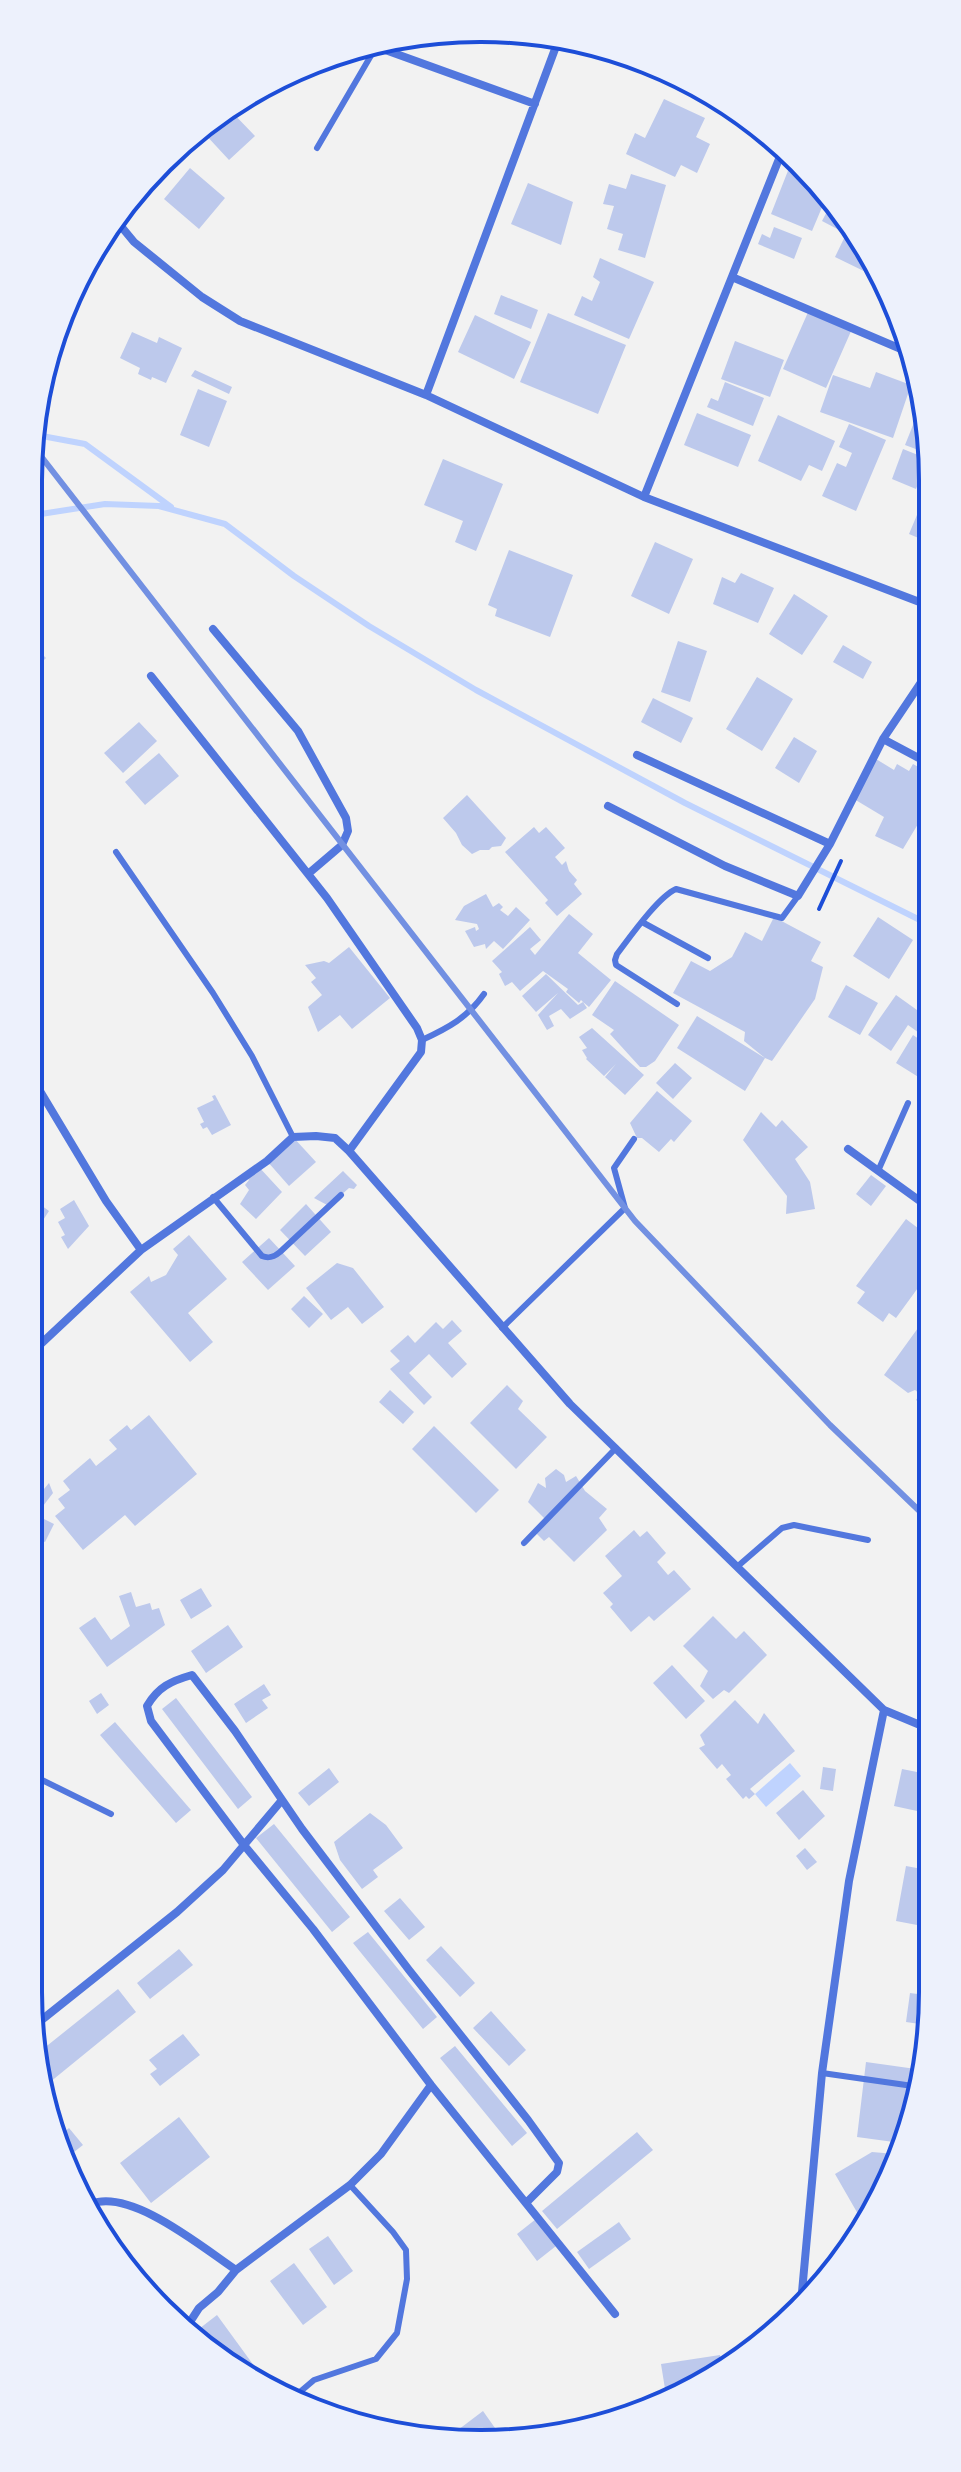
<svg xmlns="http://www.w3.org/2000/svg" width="961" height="2472" font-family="'Source Serif 4',serif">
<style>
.water{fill:#bfd3fe}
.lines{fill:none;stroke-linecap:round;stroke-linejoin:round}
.stream{stroke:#bfd3fe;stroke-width:6}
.building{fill:#bdc9ec}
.path{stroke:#1d4ed8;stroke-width:4}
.service{stroke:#5277de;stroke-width:6}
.minor{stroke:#5277de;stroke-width:8}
.rail{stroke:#7290e2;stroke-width:6}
.rim{fill:none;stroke:#1d4ed8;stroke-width:4}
</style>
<rect width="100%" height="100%" fill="#f2f2f2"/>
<!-- water -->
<path class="water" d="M790,1763L801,1776L766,1807L755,1794Z"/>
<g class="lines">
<!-- stream -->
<path class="stream" d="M34,437L42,436L85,444L171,507
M28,516L105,504L159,506L225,524L294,576L369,626L476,690L685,803L930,925"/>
</g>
<!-- building -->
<path class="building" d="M664,99L705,118L696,137L710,144L697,173L681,165L675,177L626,154L635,133L645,138Z
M230,110L255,136L229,160L204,133Z
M791,163L804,168L820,182L828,193L812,231L771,214Z
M190,168L225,198L199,229L164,199Z
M631,174L666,185L645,258L618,250L623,234L607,229L614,206L603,204L609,184L626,189Z
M528,183L573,202L561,245L511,224Z
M833,200L848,223L843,232L822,221Z
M850,226L877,267L876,277L835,257Z
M774,227L802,238L794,259L758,244L762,234L770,238Z
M600,258L654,282L629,339L574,315L582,296L592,301L600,282L593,277Z
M501,295L538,310L531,329L494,314Z
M809,310L852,329L826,388L783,369Z
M548,313L626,345L598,414L520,382Z
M475,315L531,342L514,379L458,352Z
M132,332L157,343L159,337L182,348L166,383L152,377L151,380L138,374L140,368L120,358Z
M735,341L784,360L770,397L721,379Z
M195,370L232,387L229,394L191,376Z
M876,372L911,385L893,438L820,412L833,375L870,388Z
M725,382L764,398L753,426L707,407L711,398L718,401Z
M198,389L227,401L209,447L180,435Z
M923,400L929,421V454L905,445Z
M697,413L751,435L738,467L684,445Z
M778,415L835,441L822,471L809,465L801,481L758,461Z
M849,424L886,440L856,511L822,496L837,463L846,467L852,453L839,447Z
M903,449L928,459L916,489L892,479Z
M443,459L503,484L476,551L455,542L463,521L424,505Z
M927,491L929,492L928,542L909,534Z
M655,542L693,559L669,614L631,596Z
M509,550L573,575L550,637L495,616L497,609L488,605Z
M741,573L774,588L758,623L713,604L722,577L735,583Z
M794,594L828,616L802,655L769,634Z
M28,640L46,658L35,669L28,662Z
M678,641L707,651L690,702L661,692Z
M843,645L872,662L863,679L833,662Z
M757,677L793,699L762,751L726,729Z
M653,698L693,718L681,743L641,722Z
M139,722L157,741L123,773L104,753Z
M794,737L817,751L799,783L775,768Z
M159,753L179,776L145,805L125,782Z
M876,759L894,770L897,764L909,771L913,764L922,769L924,765L930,768V804L903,849L875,836L884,817L854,799Z
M467,795L506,838L501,846L492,847L489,850H480L472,854L462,845L456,833L443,818Z
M534,827L539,833L546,827L565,848L555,857L562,865L566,861L569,871L577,880L574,884L582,894L557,916L545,903L548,900L505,852Z
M486,894L493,907L499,903L503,907L500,910L508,916L516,907L530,920L503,949L494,941L486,949L485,944L474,947L465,931L475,927L476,931L479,929L477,924L455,920L464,906Z
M569,914L593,934L578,953L611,980L589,1007L583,1002L587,1008L570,1019L561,1009L549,1016L554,1026L547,1030L538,1015L558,993L536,1012L522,996L546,974L578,1005L583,1002L581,1000L579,1003L566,992L568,989L543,971L520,991L512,982L505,986L499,974L502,972L492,961L530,927L541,940L530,949L535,955Z
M774,917L821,942L811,961L823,967L815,999L772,1061L765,1058L744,1041L745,1032L673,993L691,961L710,971L732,957L745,932L762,941Z
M878,917L913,940L889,979L853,956Z
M349,947L390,998L352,1029L340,1015L318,1032L308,1007L322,995L311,982L316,978L305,965L324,961L329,963Z
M615,981L679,1025L655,1061L646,1067H640L610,1034L614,1030L592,1015Z
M846,985L878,1003L860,1035L828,1017Z
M896,995L931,1020V1022L922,1035L908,1025L891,1051L868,1035Z
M697,1016L765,1058L745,1091L677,1048Z
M592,1028L644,1075L625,1095L605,1077L616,1064L604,1076L586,1059L587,1058L582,1050L587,1048L579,1037Z
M913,1035L931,1047V1079L928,1083L896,1063Z
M675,1063L692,1078L673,1099L656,1083Z
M657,1091L692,1121L674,1142L671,1139L659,1152L642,1138H637L630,1123Z
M215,1095L231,1125L212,1135L207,1127L203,1129L200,1124L204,1122L197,1108L214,1100L212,1096Z
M761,1112L776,1127L782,1120L808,1147L795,1159L810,1182L815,1209L786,1214L787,1196L743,1140Z
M293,1137L316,1162L289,1186L267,1161Z
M258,1166L282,1192L256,1219L240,1204L249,1190L245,1185L249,1180L245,1176Z
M343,1171L357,1185L354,1189L349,1188L329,1206L314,1198Z
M871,1175L886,1186L871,1206L856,1194Z
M34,1200L49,1211L32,1237L42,1244L28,1265V1208Z
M74,1200L89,1226L68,1249L61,1237L65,1235L58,1222L65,1218L60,1209Z
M306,1204L331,1232L305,1256L280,1230Z
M906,1219L931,1238V1270L896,1318L889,1313L883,1322L857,1303L865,1292L856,1286Z
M189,1235L227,1279L188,1313L213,1342L190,1362L130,1292L149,1276L151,1282L166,1275L178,1255L173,1249Z
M269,1238L295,1266L268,1290L242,1262Z
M337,1263L353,1268L384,1307L362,1324L348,1307L331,1320L306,1288Z
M304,1296L323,1314L309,1328L291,1309Z
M931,1310L932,1398V1412L916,1400L920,1394L915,1390L908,1393L884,1375Z
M452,1320L462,1331L448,1343L467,1364L452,1378L429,1354L409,1373L432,1397L424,1405L390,1369L400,1361L390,1351L408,1335L415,1343L436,1322L443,1329Z
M507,1385L523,1401L518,1409L547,1437L516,1469L470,1423Z
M390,1390L414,1412L403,1424L379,1402Z
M149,1415L197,1474L135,1526L125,1515L83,1550L55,1516L65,1508L58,1499L70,1490L63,1481L90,1458L96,1466L117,1449L109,1440L127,1425L131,1430Z
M434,1426L499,1490L476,1513L412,1449Z
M556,1469L564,1475L566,1482L576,1476L585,1491L607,1509L599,1518L607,1530L574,1562L549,1537L544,1541L535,1532L547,1521L528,1502L538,1483L546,1488L545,1478Z
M49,1483L53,1493L40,1510L28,1504V1497L34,1501Z
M28,1511L54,1524L45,1542L28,1534Z
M634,1530L640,1537L647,1531L666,1553L657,1562L668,1575L674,1570L691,1589L654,1621L649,1616L631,1632L610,1607L613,1604L603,1593L622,1576L605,1556Z
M201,1588L212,1606L191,1619L180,1600Z
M131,1592L136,1607L150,1603L152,1610L159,1608L165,1625L107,1667L79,1628L95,1617L111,1640L130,1626L119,1596Z
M713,1616L736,1639L744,1631L767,1655L729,1693L724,1690L713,1699L700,1686L708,1671L683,1646Z
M228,1625L243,1647L206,1673L191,1651Z
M672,1665L705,1701L686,1719L653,1683Z
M264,1684L271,1695L262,1700L268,1708L246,1723L234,1704Z
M101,1693L109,1705L97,1714L89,1701Z
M176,1698L252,1797L238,1809L162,1709Z
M735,1700L758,1724L764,1713L795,1751L750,1789L755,1794L749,1799L746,1796L743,1799L726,1779L731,1775L722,1764L717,1769L699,1748L705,1745L700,1735Z
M115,1722L191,1810L176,1823L100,1735Z
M823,1767L836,1769L833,1791L820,1789Z
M329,1768L339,1782L309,1806L298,1793Z
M902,1769L932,1775L931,1814L894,1806Z
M803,1790L825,1816L799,1840L776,1813Z
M370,1813L386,1825L403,1848L373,1870L378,1877L362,1889L340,1860L334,1842Z
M274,1824L350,1917L332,1932L256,1838Z
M805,1848L817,1862L807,1870L796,1856Z
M906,1866L933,1871V1928L896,1921Z
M400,1898L425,1927L409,1940L384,1911Z
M368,1932L437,2017L423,2029L353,1943Z
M441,1946L475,1983L460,1997L426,1960Z
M179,1949L193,1965L150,1999L137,1983Z
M118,1989L136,2012L44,2087L38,2053Z
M910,1993L925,1995L920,2024L906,2022Z
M491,2011L526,2050L509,2066L473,2028Z
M183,2034L200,2055L160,2086L150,2074L157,2069L149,2060Z
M455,2046L527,2133L512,2146L440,2058Z
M866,2062L923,2070L917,2109L901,2143L857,2137Z
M179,2117L210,2157L151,2203L120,2163Z
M69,2128L83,2145L65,2159L54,2140Z
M637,2132L653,2150L557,2229L542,2211Z
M872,2152L895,2154L862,2221L835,2174Z
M536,2219L556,2246L537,2261L517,2234Z
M619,2222L631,2239L589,2269L577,2252Z
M328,2236L353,2271L334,2285L309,2249Z
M294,2263L327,2307L303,2325L270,2281Z
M217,2315L268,2385L265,2387L255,2384L195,2332Z
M720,2355L722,2372L666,2395L661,2364Z
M483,2411L495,2428L482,2438L446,2439Z"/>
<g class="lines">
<!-- path -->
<path class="path" d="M819,909L841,861"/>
<!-- service -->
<path class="service" d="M317,148L376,47
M116,852L213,993L252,1056L293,1137
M642,922L708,958
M677,1004L616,965L615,960L617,954C630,937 658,897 676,889L782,918L798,896
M422,1040C448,1028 467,1018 484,994
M878,1171L908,1103
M213,1197L262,1256C269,1259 274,1257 280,1252L341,1195
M502,1328L625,1208L614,1168L634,1139
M524,1543L616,1448
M738,1566L782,1528L794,1525L868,1540
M28,1770L36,1777L111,1814
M822,2073L920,2087
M294,2397L314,2380L376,2359L397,2333L407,2279L406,2250L393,2232L350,2185"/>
<!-- minor -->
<path class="minor" d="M377,47L535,104
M115,219L134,242L202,297L240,321L426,395L644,497L930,606
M732,277L908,352
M426,395L558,41
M644,497L783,149
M213,629L298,731L346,818L348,831L342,845L308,874
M151,676L327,898L417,1028L422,1040L421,1052L349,1151
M883,739L930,764
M637,755L830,844
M608,806L725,866L798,896L830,844L883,739L930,669
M28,1071L106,1201L141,1250
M848,1149L931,1209
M28,1356L141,1250L267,1161L293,1137L316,1136L335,1138L349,1151L570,1404L884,1710L932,1730
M34,2026L177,1912L223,1870L282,1800
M526,2203L557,2172L559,2163L528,2120L409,1970L302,1829L235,1731L192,1675C171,1681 158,1687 147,1706L151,1721L244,1845L313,1929L431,2085L615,2314
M91,2204C131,2188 203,2248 236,2270
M801,2303L822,2073L849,1881L884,1710
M186,2328L199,2308L218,2292L236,2270L350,2185L381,2154L431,2085"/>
<!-- rail -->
<path class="rail" d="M33,446L635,1221L830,1425L932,1523"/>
</g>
<!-- crop -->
<path d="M0 0H961V2472H0ZM480 42H481A438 438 0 0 1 919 480V1992A438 438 0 0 1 481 2430H480A438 438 0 0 1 42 1992V480A438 438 0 0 1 480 42Z" fill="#edf1fc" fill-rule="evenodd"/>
<path class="rim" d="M480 42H481A438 438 0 0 1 919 480V1992A438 438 0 0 1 481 2430H480A438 438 0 0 1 42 1992V480A438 438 0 0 1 480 42Z"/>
</svg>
